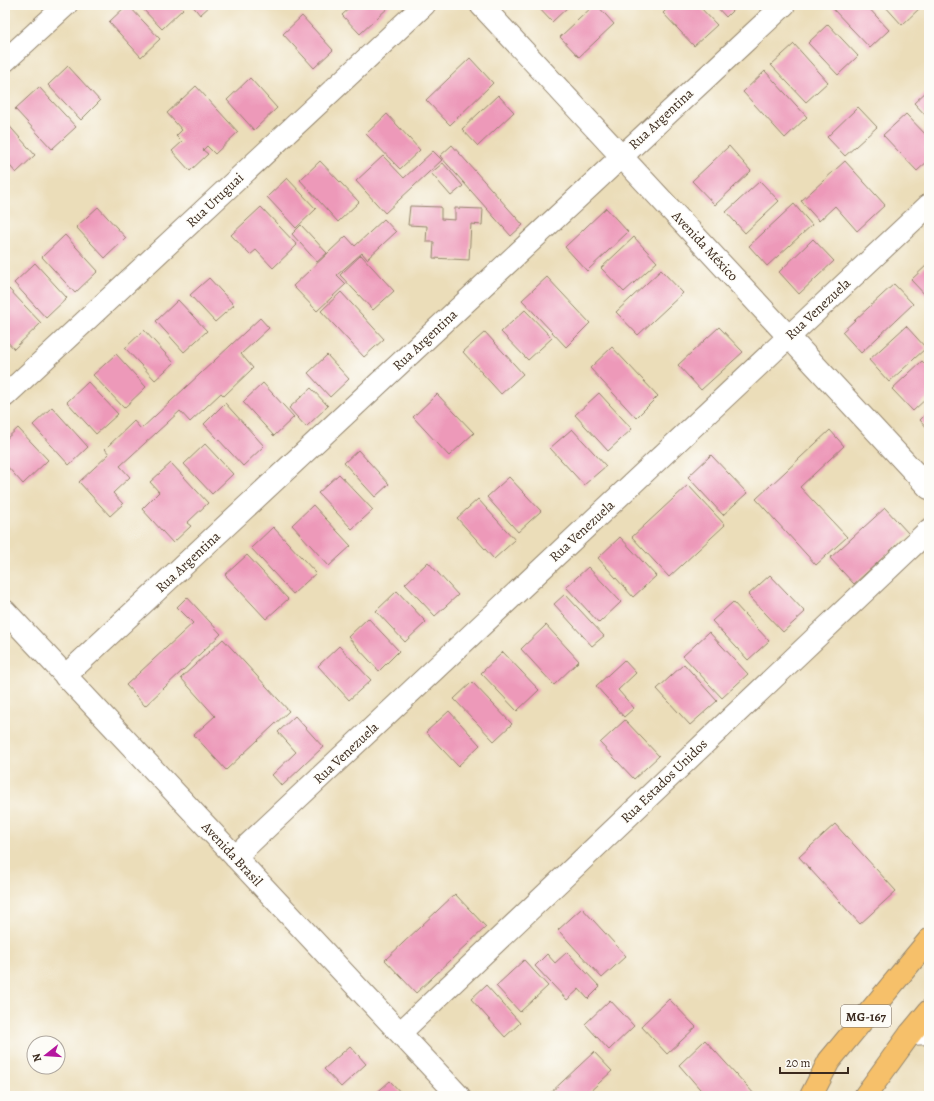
<svg xmlns="http://www.w3.org/2000/svg" width="934" height="1101" font-family="Alegreya,serif">
<style>
.building{fill:#ed99b9}
.lines{fill:none;stroke-linecap:round;stroke-linejoin:round}
.minor-casing{stroke:#93846c;stroke-width:24}
.major-casing{stroke:#93846c;stroke-width:24}
.minor{stroke:#fff;stroke-width:22}
.major{stroke:#f6c06b;stroke-width:22}
.labels{text-anchor:middle;dominant-baseline:central;stroke-width:3;stroke-linejoin:round;paint-order:stroke}
.shield{fill:#fdfcf7;stroke:#75695f;stroke-width:1}
.shield-label{font-size:13px;font-weight:bold;fill:#3b2a1e}
.street-label{font-size:14px;fill:#3b2a1e;stroke:#fdfcf7}
</style>
<rect width="100%" height="100%" fill="#fdfcf7"/>
<filter id="ink" filterUnits="userSpaceOnUse"><feTurbulence type="fractalNoise" baseFrequency=".025" numOctaves="2"/><feDisplacementMap in="SourceGraphic" scale="8" xChannelSelector="R" yChannelSelector="G"/><feConvolveMatrix kernelMatrix="1 2 1 2 8 2 1 2 1" color-interpolation-filters="sRGB"/></filter>
<filter id="wash" filterUnits="userSpaceOnUse"><feTurbulence type="fractalNoise" baseFrequency=".012" numOctaves="4" result="noise"/><feDisplacementMap in="SourceGraphic" scale="16" xChannelSelector="R" yChannelSelector="G"/><feGaussianBlur stdDeviation="0.9" result="paint"/><feColorMatrix in="noise" values="0 0 0 0 0 0 0 0 0 0 0 0 0 0 0 0 0 1.4 0 .05"/><feComposite in="paint" operator="in"/></filter>
<g filter="url(#wash)">
<rect width="100%" height="100%" fill="#ebddb9"/>
<g id="blocks">
<!-- building -->
<path class="building" d="M127,5H128L160,39L141,57L109,22Z
M139,5H179L183,9L162,29Z
M192,5H211L200,15Z
M353,5H391L360,34L342,15Z
M536,5H570L552,22Z
M594,5H597L614,24L579,57L560,37Z
M671,5H698L717,25L694,46L663,13Z
M715,5H738L726,17Z
M836,5H866L889,30L870,48L832,8Z
M884,5H921L922,6L902,25Z
M302,16L333,50L314,68L283,34Z
M828,24L858,56L838,75L808,43Z
M794,44L828,82L806,102L771,65Z
M470,58L493,83L450,125L426,100Z
M68,66L100,101L81,120L48,85Z
M765,71L807,117L785,138L743,92Z
M250,78L277,108L254,130L227,100Z
M196,86L238,132L215,154L207,146L203,150L208,154L190,171L172,151L182,142L176,136L182,130L167,113Z
M39,87L76,127L52,149L15,109Z
M929,89V119L914,103Z
M498,95L514,112L478,146L462,129Z
M858,107L877,127L845,156L827,137Z
M387,114L420,150L400,169L366,134Z
M906,114L929,138V160L917,171L883,135Z
M5,121L35,155L16,173L5,160Z
M452,145L523,225L511,236L440,156Z
M729,146L751,171L715,205L692,181Z
M433,151L442,160L385,213L356,181L383,156L404,178Z
M320,161L359,202L338,222L300,180Z
M845,161L885,205L857,231L835,206L819,221L801,201Z
M443,163L463,186L451,196L431,173Z
M287,178L316,209L296,228L267,197Z
M760,181L779,201L745,233L726,212Z
M794,204L812,225L767,266L749,246Z
M410,206L441,207V219L455,220V208L483,209L482,225L471,224L469,260L433,258L434,242H426L427,226L408,225Z
M98,207L126,238L105,258L76,227Z
M261,207L297,245L273,268L256,250L250,255L231,235Z
M606,208L628,232L587,271L565,247Z
M384,219L396,232L367,259L362,253L337,275L346,284L317,311L293,286L346,236L355,246Z
M301,225L327,253L317,262L292,234Z
M65,235L98,271L75,293L42,257Z
M634,237L657,262L624,292L601,268Z
M813,239L834,261L799,294L779,272Z
M361,255L394,291L373,310L340,275Z
M35,263L67,298L46,318L14,283Z
M929,263V299L911,280Z
M661,270L683,293L638,335L616,312Z
M547,277L590,323L566,347L522,300Z
M209,278L234,305L215,322L190,295Z
M894,284L913,304L861,353L842,332Z
M9,289L41,323L14,349L5,339V293Z
M341,292L384,339L364,357L321,311Z
M178,300L207,331L184,352L156,321Z
M525,310L552,338L528,360L501,332Z
M260,318L269,328L241,354L253,368L224,396L221,393L190,422L180,411L120,466L130,477L113,493L123,504L110,516L79,482L109,454L105,449L134,421L141,429Z
M906,326L926,348L889,382L869,360Z
M719,327L743,352L701,390L678,365Z
M144,330L174,363L155,380L125,348Z
M485,332L523,374L501,394L463,352Z
M612,347L658,396L636,418L590,368Z
M116,354L146,387L124,408L93,375Z
M327,355L349,379L330,397L308,373Z
M922,361L929,368V396L913,411L892,389Z
M88,382L118,414L96,434L67,402Z
M263,383L294,417L274,436L243,402Z
M311,388L328,406L306,427L289,408Z
M599,393L632,429L608,451L575,415Z
M437,394L474,433L449,456L413,417Z
M225,403L264,446L243,466L204,424Z
M52,407L88,447L69,465L33,425Z
M929,411V430L920,420Z
M18,428L48,460L23,484L5,464V440Z
M572,429L606,466L584,485L550,448Z
M830,430L844,446L800,487L847,537L816,565L756,499Z
M205,444L233,474L212,494L184,464Z
M358,450L389,484L375,497L344,463Z
M711,455L747,493L723,515L688,477Z
M171,463L208,503L187,523L191,526L173,543L142,509L159,492L150,482Z
M339,474L373,510L352,529L318,493Z
M509,477L541,511L518,532L487,497Z
M688,485L725,525L669,577L632,537Z
M478,499L515,540L494,559L457,518Z
M313,505L351,546L329,566L292,525Z
M885,508L909,534L854,584L830,558Z
M273,527L316,573L293,594L251,548Z
M620,537L656,576L633,597L598,558Z
M247,555L288,599L266,619L225,575Z
M428,562L458,595L435,616L405,584Z
M588,567L621,602L599,623L566,587Z
M770,575L805,612L783,632L748,595Z
M397,591L426,622L405,642L376,611Z
M565,594L604,636L592,646L554,604Z
M187,597L221,634L145,706L126,685L193,623L177,607Z
M733,602L769,641L748,660L712,621Z
M368,618L399,651L379,671L348,637Z
M546,625L579,661L554,685L521,649Z
M709,632L748,674L722,698L683,656Z
M223,639L289,711L226,770L194,735L215,716L181,678Z
M339,646L371,680L349,700L318,666Z
M503,652L539,690L517,711L481,673Z
M624,660L636,673L618,690L634,708L624,717L596,686Z
M684,664L717,701L690,725L657,689Z
M472,682L512,724L494,741L454,699Z
M449,711L480,745L458,766L426,732Z
M295,716L323,747L282,786L272,775L296,752L278,732Z
M625,720L659,756L634,779L600,743Z
M835,824L896,891L860,924L799,857Z
M455,894L486,927L416,993L385,960Z
M582,908L626,956L602,978L558,930Z
M567,952L600,987L588,999L579,989L567,1000L535,966L547,954L555,963Z
M524,960L548,986L520,1012L496,986Z
M486,985L520,1023L505,1037L471,999Z
M669,999L696,1027L667,1054L641,1026Z
M610,1000L634,1026L609,1050L585,1024Z
M705,1040L756,1096H706L679,1065Z
M350,1046L366,1064L341,1087L324,1069Z
M594,1052L612,1071L585,1096H547Z
M390,1081L404,1096H373Z"/>
</g>
</g>
<g filter="url(#ink)">
<use href="#blocks" fill-opacity="0" stroke="#93846c" stroke-width="1"/>
<g class="lines">
<!-- minor casing -->
<g class="minor-casing">
<path id="minor" d="M481,5L929,488
M5,61L66,5
M5,396L424,5
M5,611L459,1096
M65,676L784,5
M235,857L929,205
M400,1033L929,530
M910,1034L929,1033"/>
</g>
<!-- major casing -->
<g class="major-casing">
<path id="major" d="M811,1096L829,1061L929,940
M865,1096L910,1034L929,1011"/>
</g>
<!-- minor -->
<use href="#minor" class="minor"/>
<!-- major -->
<use href="#major" class="major"/>
</g>
</g>
<g class="labels">
<!-- shield labels -->
<rect class="shield" x="841" y="1005" width="50" height="22" rx="3"/>
<g class="shield-label">
<text x="866" y="1016">MG-167</text>
</g>
<!-- street labels -->
<g class="street-label">
<text transform="translate(661 119) rotate(-43)">Rua Argentina</text>
<text transform="translate(215 200) rotate(-43)">Rua Uruguai</text>
<text transform="translate(705 246) rotate(47)">Avenida México</text>
<text transform="translate(818 309) rotate(-43)">Rua Venezuela</text>
<text transform="translate(425 340) rotate(-43)">Rua Argentina</text>
<text transform="translate(582 531) rotate(-43)">Rua Venezuela</text>
<text transform="translate(188 562) rotate(-43)">Rua Argentina</text>
<text transform="translate(346 753) rotate(-43)">Rua Venezuela</text>
<text transform="translate(664 781) rotate(-44)">Rua Estados Unidos</text>
<text transform="translate(232 854) rotate(47)">Avenida Brasil</text>
</g>
</g>
<!-- margin -->
<rect width="934" height="1101" fill="none" stroke="#fdfcf7" stroke-width="20"/>
<!-- north arrow -->
<g transform="translate(46 1055) rotate(253)"><circle r="19" fill="#fdfcf7" stroke="#afa8a0"/>
<path d="M0-3L7 15L0 10L-7 15Z" fill="#b5179e"/>
<text y="-6" font-size="11" font-weight="bold" text-anchor="middle" fill="#3b2a1e">N</text>
</g>
<!-- scale -->
<path d="M780 1067v6h68v-6" fill="none" stroke="#3b2a1e" stroke-width="2"/>
<text x="786" y="1067" font-size="12" fill="#3b2a1e" stroke="#fdfcf7" stroke-width="3" paint-order="stroke">20 m</text>
</svg>
